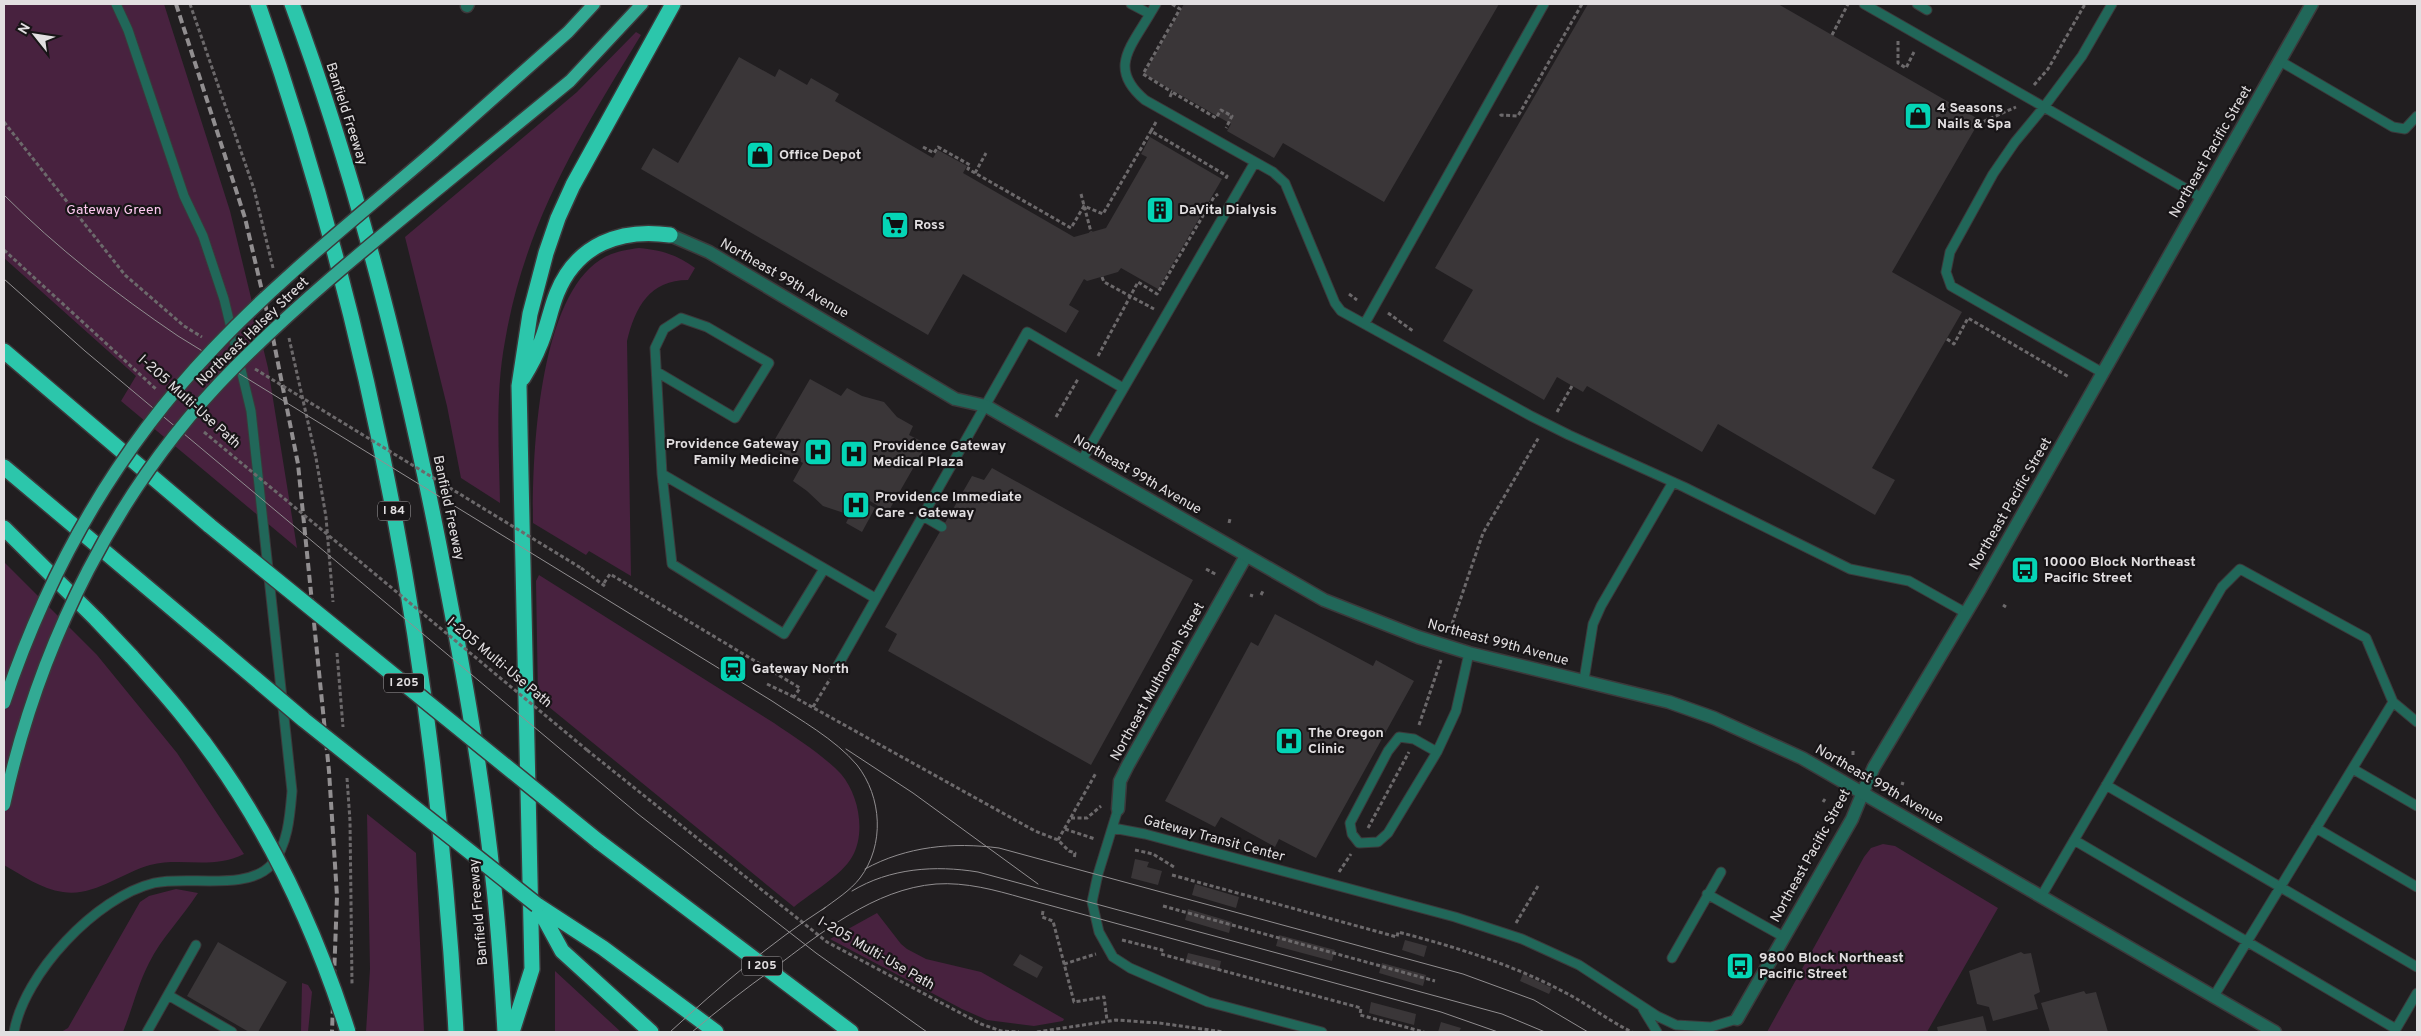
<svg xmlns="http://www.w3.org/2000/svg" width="2421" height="1036" font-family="Overpass,sans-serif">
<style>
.green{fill:#48223f}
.building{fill:#3a3638}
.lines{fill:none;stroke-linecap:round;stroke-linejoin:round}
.service-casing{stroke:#3c393b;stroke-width:11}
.minor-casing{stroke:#3c393b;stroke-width:15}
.tertiary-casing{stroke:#3c393b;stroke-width:15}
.primary-casing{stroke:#3c393b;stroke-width:15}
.motorway-casing{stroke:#3c393b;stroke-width:18}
.path{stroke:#6c696b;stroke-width:3;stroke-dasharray:4 2.5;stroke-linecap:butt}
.service{stroke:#216759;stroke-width:9}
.minor{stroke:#216759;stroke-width:12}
.tertiary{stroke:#216759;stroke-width:12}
.primary{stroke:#32aa94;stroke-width:12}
.motorway{stroke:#2cc6ab;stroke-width:15}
.tram{stroke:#918e90;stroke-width:1}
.rail{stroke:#918e90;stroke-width:4;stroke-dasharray:8 4;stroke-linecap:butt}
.primary-bridge-casing{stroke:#3c393b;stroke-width:15;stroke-linecap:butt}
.motorway-bridge-casing{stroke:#3c393b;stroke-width:18;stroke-linecap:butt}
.path-bridge{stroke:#6c696b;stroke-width:3;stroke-dasharray:4 2.5;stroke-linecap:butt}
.primary-bridge{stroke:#32aa94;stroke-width:12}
.motorway-bridge{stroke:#2cc6ab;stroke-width:15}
.labels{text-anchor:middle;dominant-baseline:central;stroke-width:4.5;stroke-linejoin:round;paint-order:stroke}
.shield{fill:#181517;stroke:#a5a2a4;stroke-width:1}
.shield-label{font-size:12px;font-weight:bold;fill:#e2dfe1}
.poi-label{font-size:14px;font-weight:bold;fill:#e2dfe1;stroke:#181517;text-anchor:start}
.street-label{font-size:14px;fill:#e2dfe1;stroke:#181517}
.park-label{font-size:14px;fill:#fdc8ef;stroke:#181517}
</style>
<rect width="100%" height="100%" fill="#211e20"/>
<!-- green -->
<path class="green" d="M4,4H164L230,211L268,368L297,548L121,401L136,376L4,258Z
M636,32L641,35C580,135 525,223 505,341C495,394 499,450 500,503L461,478L447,406L405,237L577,92Z
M639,248C662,250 677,255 695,268L688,280C650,280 635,307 627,341L631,576L589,551L586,555L533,523C532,458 538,300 600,260C612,252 625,250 639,248Z
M4,562L97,655L177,753L244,854C211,870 183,857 150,865C121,873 94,897 63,892C41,889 22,875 4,865Z
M539,575L774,723C797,739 822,754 841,774C859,795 866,833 852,857C842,875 811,893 794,907L538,698L536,581Z
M367,814L416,853L424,1032H366L370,969Z
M1883,844L1895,846L1998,908L1927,1032H1767L1864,857L1871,848Z
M176,889L198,893C182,918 162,937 149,963C138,984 132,1010 123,1032H61L68,1028L140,902L149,896Z
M877,913L901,944L907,949L926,959L981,972L1064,1019L1063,1021L1034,1026L987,1020L962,1009L830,939Z
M555,971L621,1032H555Z
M302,983L308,985L312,992L308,1032H301Z"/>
<!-- building -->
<path class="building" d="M1184,4H1499L1384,202L1283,143L1274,158L1227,131L1231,124L1144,74Z
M1588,4H1778L1980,120L1892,272L1962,312L1872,468L1895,480L1875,515L1718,424L1702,452L1587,386L1583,392L1557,377L1544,400L1443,341L1473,290L1435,268Z
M739,57L775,77L779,69L807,85L811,78L839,94L835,101L933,158L938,150L967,166L963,173L1074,237L1106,228L1147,157L1141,154L1150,137L1222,179L1158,289L1121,268L1118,272L1087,281L1084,279L1069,305L1079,311L1066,333L963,274L928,335L641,169L653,148L678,163Z
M810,379L841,396L847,388L862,396L884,402L897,417L913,426L909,435L927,444L888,512L870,501L868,504L875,508L862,532L846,523L850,515L823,506L807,491L793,481L803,463L771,446Z
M992,468L1193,580L1091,765L888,651L897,634L885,627L972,476L984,480Z
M1275,614L1373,666L1376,660L1414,681L1316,858L1279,839L1275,847L1221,817L1215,827L1165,801L1251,642L1258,646Z
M1135,859L1149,862L1147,867L1162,871L1158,885L1131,878Z
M1195,884L1239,897L1236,908L1192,895Z
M1188,909L1232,922L1229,933L1185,920Z
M1279,935L1335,950L1332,961L1276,946Z
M1405,940L1427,946L1424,957L1402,950Z
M218,942L287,982L258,1032H249L187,996Z
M2021,952L2024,954L2031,953L2040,992L2034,995L2038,1009L1993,1021L1989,1007L1977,1004L1969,971Z
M1188,953L1221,961L1219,971L1185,963Z
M1020,954L1043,967L1037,978L1013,965Z
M1382,963L1426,975L1423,986L1379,973Z
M1523,974L1552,988L1549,994L1520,981Z
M2084,991L2086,994L2096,992L2108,1032H2050L2041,1003Z
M1371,1002L1416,1014L1414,1025L1369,1013Z
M1983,1016L1987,1032H1938L1937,1027Z
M1441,1022L1461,1028L1459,1032H1438Z"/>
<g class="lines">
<!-- service casing -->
<g class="service-casing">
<path id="service" d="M1131,4L1150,14C1130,48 1108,69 1145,100L1273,172L1285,183L1335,303L1341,311L1531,416L1569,435L1684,487L1850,569L1909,581L1966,613
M1864,4L2044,107L2082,56L2112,4
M1917,4L1927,10
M1150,14L1156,4
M2280,61L2393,127L2405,129L2417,116
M1365,323L1544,4
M657,372L735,418L769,363L707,327L681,318L664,329L655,348L662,474
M2103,373L1951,286L1946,272L1950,252L1993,174L2015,142L2044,107L2202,198
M1082,460L1255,162
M923,516L942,527
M824,569L784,634L672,564L662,474L875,598
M837,667L1027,332L1123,388
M1584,680L1593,624L1601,606L1673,482
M2393,702L2417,722
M1437,752L1414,739L1399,737L1388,751L1350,823L1352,834L1359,843L1378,842L1388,833L1437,752L1456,711L1469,653
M2353,769L2417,806
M2106,785L2417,967
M1118,809L1098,874L1092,902L1099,932L1113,957L1130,968L1208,1002L1322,1032
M1113,828L1145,834L1455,917L1522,939L1579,965L1657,1016L1676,1025L1711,1027L1737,1019
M2316,828L2417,887
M2074,840L2396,1029L2417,993
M1707,894L1784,937
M2042,895L2222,587L2240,569L2366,638L2393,702L2214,996
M1672,958L1721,872
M168,995L232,1032
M1643,1009L1657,1032
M14,1032C24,974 96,897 154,883C188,875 248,892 272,864C288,845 290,815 292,791L251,411L224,299L203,236L184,196L128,30L116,4
M147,1032L196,945"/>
</g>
<!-- minor casing -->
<g class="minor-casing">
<path id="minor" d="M467,6L468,4
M1118,809L1120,781L1128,765L1246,556
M1737,1019L1852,819L1863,792"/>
</g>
<!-- tertiary casing -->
<g class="tertiary-casing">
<path id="tertiary" d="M670,235L709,252L955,399L986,406L1324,600L1418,637L1469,653L1669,702L1714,718L1802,758L2275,1032
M1863,792L1874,767L1979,591L2312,4"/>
</g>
<!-- primary casing -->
<g class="primary-casing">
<path id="primary" d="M433,152L568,32L594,4
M443,185L570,81L642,4"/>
</g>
<!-- motorway casing -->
<g class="motorway-casing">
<path id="motorway" d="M258,4C374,335 437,683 456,1032
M292,4C356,177 402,358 438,540C460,652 481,765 493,879C499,930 502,981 505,1032
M4,351L210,526
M523,378C529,368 535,358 539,347C547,330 550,310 557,293C577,244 621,228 670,235
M4,467L218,647
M4,528L96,619L132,657
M598,841L851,1032
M537,905L603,948L716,1032
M538,907L562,951L651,1032
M512,1032L532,969L519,386L530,314L546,253L558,218L573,185L673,4"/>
</g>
<!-- path -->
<path class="path" d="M190,4L254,189L273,268
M1172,4L1180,9L1143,74L1172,92
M1832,35L1848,4
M1898,41V63L1906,68L1914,52
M2034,85L2048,69L2085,4
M1170,97L1172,92L1216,118L1221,110L1232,116L1226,128
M1500,116L1501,115L1518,116L1582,4
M4,122L125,275L184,326
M1156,122L1151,131L1227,176L1225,180
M1978,124L2016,107
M923,147L934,153L938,147L970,165L968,169L1071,228L1084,206L1103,214L1151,131
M975,173L986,153
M1081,194L1091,232
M4,250L157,390
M1102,277L1104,282L1154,309
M1349,294L1357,300
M1388,313L1413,331
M289,338L316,458L326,517L333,602
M1947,339L1954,344L1968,318L2069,377
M1098,356L1138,282L1157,294L1214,197L1218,194
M1557,412L1572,386
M1056,417L1078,379
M1229,523L1230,519
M581,568L606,587
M1206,569L1217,575
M604,583L610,574L800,688L794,697L1035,831L1058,840L1069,851L1075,853L1074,859
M1250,595L1253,596
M1261,595L1263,591
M2003,605L2006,607
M1450,630L1483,533L1539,437
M337,653L343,727
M767,684L794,697
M813,707L830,679
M1419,725L1441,660
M587,750L827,942L981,1024L1001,1031L1019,1032
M1853,755V751
M347,778L350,821L352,984
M1901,783L1904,784
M1823,802L1825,799
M1071,818H1087L1101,806
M1368,828L1409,752
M1065,829L1095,839
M1058,840L1096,773
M1135,850L1153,854L1174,867
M1339,872L1351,854
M1172,875L1397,937L1398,932C1456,947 1514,965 1566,993C1589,1005 1609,1021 1632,1032
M1163,906L1435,981
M1043,911L1042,917L1053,921L1074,1002L1104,997L1107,1020
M1516,923L1538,886
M1122,940L1162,950L1161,954L1361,1008L1360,1015L1424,1032
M1064,964L1096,954
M1037,1032L1116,1020L1159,1023L1224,1032"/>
<!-- service -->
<use href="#service" class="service"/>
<!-- minor -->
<use href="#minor" class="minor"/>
<!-- tertiary -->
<use href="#tertiary" class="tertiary"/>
<!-- primary -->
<use href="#primary" class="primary"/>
<!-- motorway -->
<use href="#motorway" class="motorway"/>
<!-- tram -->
<path class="tram" d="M4,195C57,248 116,294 178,336L772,701C800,720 835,739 857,765C882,797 885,845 860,878C850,891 835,900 822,910
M4,279L85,351L638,814L816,953L927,1032
M846,749L913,793L1038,884
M865,869C907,846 953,842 999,848L1463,974L1534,1000L1588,1032
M852,891C890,868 935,865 978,872L1502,1014L1545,1032
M670,1032C719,987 770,943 826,907
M692,1032C718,1010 745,989 773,969C821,933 874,889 936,884C966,882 995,890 1023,898L1441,1012L1498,1032"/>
<!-- rail -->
<path class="rail" d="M176,4L245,218L273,338L298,464L329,771L337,896L332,1032"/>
<!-- primary-bridge casing -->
<g class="primary-bridge-casing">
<path id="primary-bridge" d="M4,703C48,571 117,450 213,349C281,277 359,216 433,152
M4,805C39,643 117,486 234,368C299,302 371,244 443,185"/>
</g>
<!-- motorway-bridge casing -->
<g class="motorway-bridge-casing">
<path id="motorway-bridge" d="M210,526L598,841
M218,647L304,720L537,905
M132,657C150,677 168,697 184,717C260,810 312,919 348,1032"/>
</g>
<!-- path-bridge -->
<path class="path-bridge" d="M184,326L202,337
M255,369L581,568
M204,432L587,750"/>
<!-- primary-bridge -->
<use href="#primary-bridge" class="primary-bridge"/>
<!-- motorway-bridge -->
<use href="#motorway-bridge" class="motorway-bridge"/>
</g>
<!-- icons -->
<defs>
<g id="shop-square" transform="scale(1.4375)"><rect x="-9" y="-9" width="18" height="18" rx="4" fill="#04d5b6" stroke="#181517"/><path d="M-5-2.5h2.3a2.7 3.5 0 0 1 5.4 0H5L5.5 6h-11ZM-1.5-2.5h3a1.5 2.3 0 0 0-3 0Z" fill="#111"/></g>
<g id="building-square" transform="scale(1.4375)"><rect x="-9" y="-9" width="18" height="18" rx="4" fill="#04d5b6" stroke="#181517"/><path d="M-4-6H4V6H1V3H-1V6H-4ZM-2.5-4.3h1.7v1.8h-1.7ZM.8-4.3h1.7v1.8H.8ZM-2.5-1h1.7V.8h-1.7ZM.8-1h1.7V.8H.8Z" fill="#111"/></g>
<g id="supermarket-square" transform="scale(1.4375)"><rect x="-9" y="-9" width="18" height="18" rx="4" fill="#04d5b6" stroke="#181517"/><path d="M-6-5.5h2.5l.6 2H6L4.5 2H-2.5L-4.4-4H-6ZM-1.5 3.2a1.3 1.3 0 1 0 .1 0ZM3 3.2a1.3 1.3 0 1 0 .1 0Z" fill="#111"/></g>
<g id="hospital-square" transform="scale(1.4375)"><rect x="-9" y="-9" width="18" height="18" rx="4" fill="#04d5b6" stroke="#181517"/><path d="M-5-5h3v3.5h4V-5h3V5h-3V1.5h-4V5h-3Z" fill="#111"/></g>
<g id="bus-square" transform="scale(1.4375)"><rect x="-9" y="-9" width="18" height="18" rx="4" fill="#04d5b6" stroke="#181517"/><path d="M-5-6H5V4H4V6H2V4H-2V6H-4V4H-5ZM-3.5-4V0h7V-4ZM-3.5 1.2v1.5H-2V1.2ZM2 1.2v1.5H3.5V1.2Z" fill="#111"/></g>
<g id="station-square" transform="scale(1.4375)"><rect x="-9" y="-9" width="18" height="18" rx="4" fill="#04d5b6" stroke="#181517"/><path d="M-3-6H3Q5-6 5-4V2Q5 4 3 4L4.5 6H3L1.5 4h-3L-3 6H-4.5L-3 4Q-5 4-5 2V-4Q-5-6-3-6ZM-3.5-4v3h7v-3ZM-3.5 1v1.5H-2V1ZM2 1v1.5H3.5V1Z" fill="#111"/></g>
</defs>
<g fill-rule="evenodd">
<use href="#shop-square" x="1918" y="116"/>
<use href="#shop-square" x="760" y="155"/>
<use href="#building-square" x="1160" y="210"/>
<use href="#supermarket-square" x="895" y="225"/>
<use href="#hospital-square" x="818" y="452"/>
<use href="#hospital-square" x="854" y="454"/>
<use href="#hospital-square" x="856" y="505"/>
<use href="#bus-square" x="2025" y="570"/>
<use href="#station-square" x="733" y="669"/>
<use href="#hospital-square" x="1289" y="741"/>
<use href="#bus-square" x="1740" y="966"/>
</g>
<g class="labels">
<!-- shield labels -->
<g class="shield">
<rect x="378" y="501.5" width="32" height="19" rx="4"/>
<rect x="384" y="673.5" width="40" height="19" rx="4"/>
<rect x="742" y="956.5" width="40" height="19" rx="4"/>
</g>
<g class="shield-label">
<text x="394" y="511">I 84</text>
<text x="404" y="683">I 205</text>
<text x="762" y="966">I 205</text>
</g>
<!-- poi labels -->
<g class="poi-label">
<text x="1937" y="108">4 Seasons<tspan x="1937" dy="16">Nails &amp; Spa</tspan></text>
<text x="779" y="155">Office Depot</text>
<text x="1179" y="210">DaVita Dialysis</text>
<text x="914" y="225">Ross</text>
<text x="799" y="444" text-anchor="end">Providence Gateway<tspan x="799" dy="16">Family Medicine</tspan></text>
<text x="873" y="446">Providence Gateway<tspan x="873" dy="16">Medical Plaza</tspan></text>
<text x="875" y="497">Providence Immediate<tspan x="875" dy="16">Care - Gateway</tspan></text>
<text x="2044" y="562">10000 Block Northeast<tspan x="2044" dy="16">Pacific Street</tspan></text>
<text x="752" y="669">Gateway North</text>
<text x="1308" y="733">The Oregon<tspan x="1308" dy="16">Clinic</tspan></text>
<text x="1759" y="958">9800 Block Northeast<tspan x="1759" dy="16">Pacific Street</tspan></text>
</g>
<!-- street labels -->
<g class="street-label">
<text transform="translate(346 114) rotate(72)">Banfield Freeway</text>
<text transform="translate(2211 152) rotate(-60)">Northeast Pacific Street</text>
<text transform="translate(784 279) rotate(30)">Northeast 99th Avenue</text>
<text transform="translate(253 332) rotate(-44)">Northeast Halsey Street</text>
<text transform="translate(189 402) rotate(42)">I-205 Multi-Use Path</text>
<text transform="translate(1137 475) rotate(30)">Northeast 99th Avenue</text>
<text transform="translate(2011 504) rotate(-60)">Northeast Pacific Street</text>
<text transform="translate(448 508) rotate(78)">Banfield Freeway</text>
<text transform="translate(1498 643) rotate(15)">Northeast 99th Avenue</text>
<text transform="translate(499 663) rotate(40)">I-205 Multi-Use Path</text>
<text transform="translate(1158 682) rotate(-61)">Northeast Multnomah Street</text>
<text transform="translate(1879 785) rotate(30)">Northeast 99th Avenue</text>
<text transform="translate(1214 839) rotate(15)">Gateway Transit Center</text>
<text transform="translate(1811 856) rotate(-61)">Northeast Pacific Street</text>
<text transform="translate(479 912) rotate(-95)">Banfield Freeway</text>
<text transform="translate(876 954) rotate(30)">I-205 Multi-Use Path</text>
</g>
<!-- park labels -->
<g class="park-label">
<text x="114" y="210">Gateway Green</text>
</g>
</g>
<!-- border -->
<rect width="2421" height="1036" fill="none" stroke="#e2dfe1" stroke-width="10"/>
<!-- north arrow -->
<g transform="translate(35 35) rotate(300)" stroke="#181517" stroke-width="4" paint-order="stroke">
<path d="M0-4L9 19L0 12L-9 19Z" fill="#e2dfe1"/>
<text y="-8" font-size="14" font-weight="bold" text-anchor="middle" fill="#e2dfe1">N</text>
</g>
</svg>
